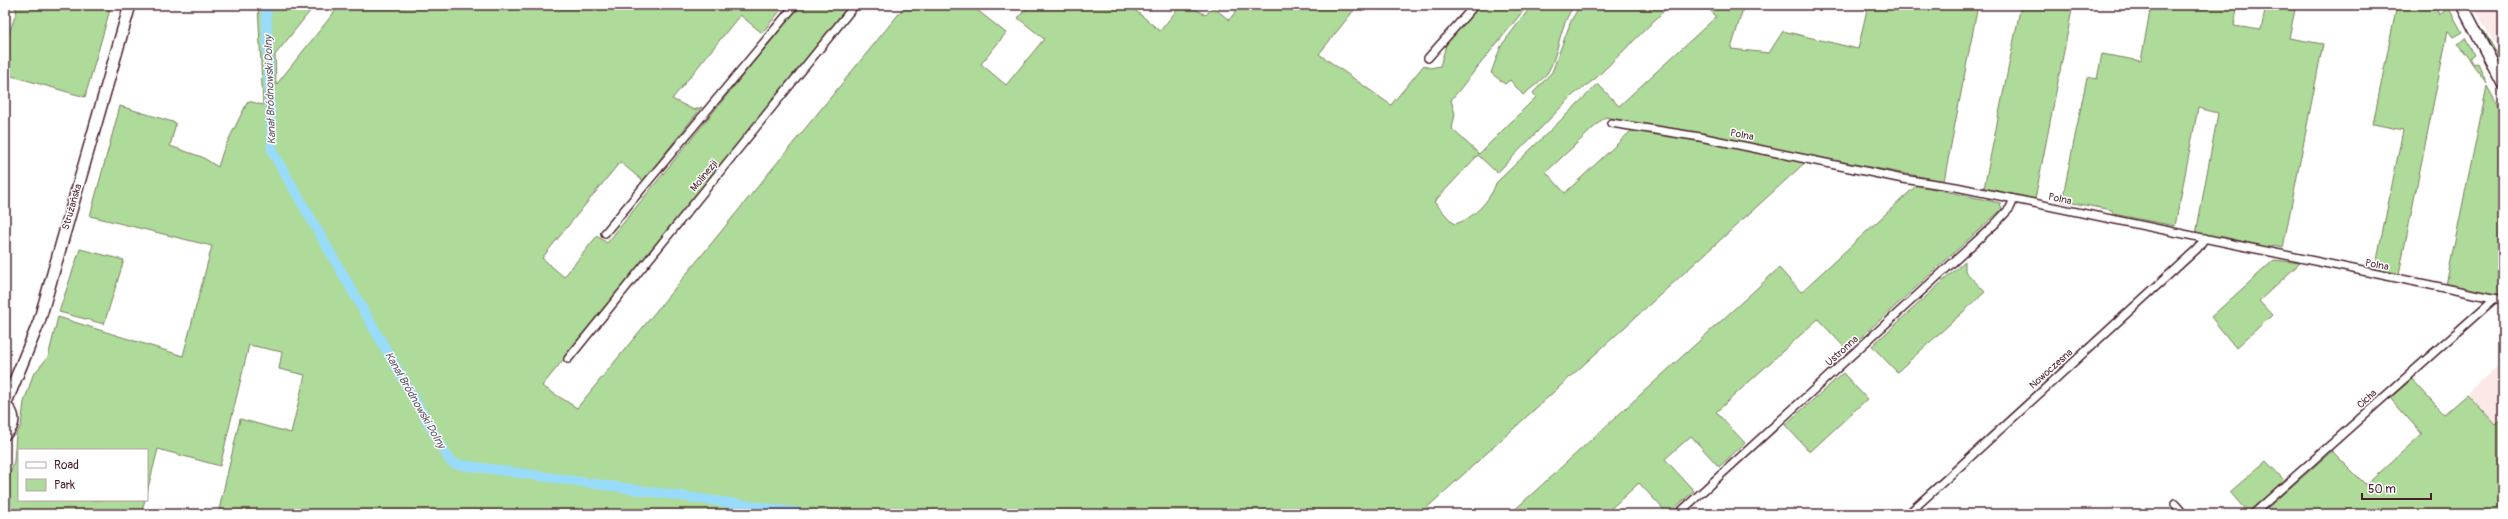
<svg xmlns="http://www.w3.org/2000/svg" width="2508" height="519" font-family="Pangolin,sans-serif">
<style>
.built{fill:#fbe9e7}
.green{fill:#aedb99;stroke:#7c7d62}
.lines{fill:none;stroke-linecap:round;stroke-linejoin:round}
.canal{stroke:#99dbfb;stroke-width:10}
.minor-casing{stroke:#4a1f2b;stroke-width:10}
.secondary-casing{stroke:#4a1f2b;stroke-width:14}
.minor{stroke:#fff;stroke-width:7}
.secondary{stroke:#fff;stroke-width:11}
.labels{text-anchor:middle;dominant-baseline:central;stroke-width:3;stroke-linejoin:round;paint-order:stroke}
.street-label{font-size:10px;fill:#4a1f2b;stroke:#fff}
.water-label{font-size:11px;font-style:italic;fill:#625769;stroke:#fff}
</style>
<rect width="100%" height="100%" fill="#fff"/>
<filter id="ink" filterUnits="userSpaceOnUse"><feTurbulence type="fractalNoise" baseFrequency=".025" numOctaves="2"/><feDisplacementMap in="SourceGraphic" scale="8" xChannelSelector="R" yChannelSelector="G"/><feConvolveMatrix kernelMatrix="1 2 1 2 8 2 1 2 1" color-interpolation-filters="sRGB"/></filter>
<g filter="url(#ink)">
<!-- built -->
<path class="built" d="M2481,5H2503V57L2477,13Z
M2503,361V419L2496,425L2467,394Z"/>
<!-- green -->
<path class="green" d="M12,5L111,6L85,97L5,74V46L17,10Z
M258,5H315L275,55L276,85L340,5H785L762,33L740,15L672,99L694,110L702,107L643,181L620,162L542,258L564,277L597,236L607,243L800,5H850L542,386L577,408L906,5H971L1006,33L981,64L1006,85L1044,39L1018,18L1029,5H1129L1160,31L1181,5H1188L1206,15L1213,7L1229,20L1241,5H1358L1319,54L1391,105L1424,65L1430,68L1440,66L1447,42L1479,5H1528L1451,100L1455,114L1452,129L1479,154L1536,97L1533,93L1552,72L1571,21L1580,5H1670L1595,79L1573,95L1497,173L1478,155L1434,202L1454,224C1471,221 1491,200 1496,183L1598,84L1619,106L1716,17L1706,5H1744L1731,49L1769,53L1783,31L1858,49L1868,5H1978L1944,181L1605,117L1546,172L1565,193L1632,130L1809,159L1420,514H218L240,419L291,433L305,375L279,369L282,352L249,345L220,466L158,449L147,492V450H19V500H145L141,514H5V490L14,461L16,434L21,426L24,402L33,375L48,357L58,317L183,356L212,246L90,216L120,106L176,123L170,146L202,157L218,167L223,151L248,101L263,105Z
M1532,5H1575C1559,24 1560,51 1548,72C1542,81 1531,88 1523,95L1510,80L1505,84L1491,73L1501,46Z
M2021,5H2073L2035,199L1984,188Z
M2151,5H2238L2234,26L2261,30L2266,5H2296L2289,38L2323,44L2283,248L2274,246L2270,248L2220,236L2218,239L2196,234L2218,113L2198,108L2175,226L2113,214L2112,210L2062,201L2087,77L2097,79L2102,54L2141,61Z
M2397,5H2435L2439,15L2445,11L2441,5H2447L2462,32L2453,37L2448,31L2399,274L2375,270L2403,130L2373,124Z
M2484,31L2503,64V74L2483,35Z
M2465,38L2474,55L2470,58L2474,64L2478,63L2487,84L2458,44Z
M2487,86L2503,115V297L2446,285Z
M1917,185L2000,203L2002,209L1847,350L1818,319L1716,412L1745,443L1719,467L1691,436L1665,459L1694,491L1668,514L1639,483L1605,514H1510L1779,268L1801,292Z
M80,249L124,260L104,324L59,312Z
M2274,260L2300,263L2259,301L2272,315L2236,348L2211,317Z
M1965,261V271L1985,292L1897,372L1872,346Z
M1843,373L1867,399L1810,452L1785,425Z
M2412,379L2444,414L2467,394L2496,425L2503,419V514H2272L2267,508L2332,451L2366,485L2422,434L2390,398Z
M2266,461L2285,481L2249,514L2230,492Z"/>
<g class="lines">
<!-- canal -->
<path class="canal" d="M266,5L272,151L450,461L455,464L808,514"/>
<!-- minor casing -->
<g class="minor-casing">
<path id="minor" d="M1428,58L1475,5
M1611,123L1700,137L1903,179L1956,187L2503,300
M605,233L795,5
M568,359L855,5
M2175,504L2184,514
M1678,514L1995,224L2010,208L2014,199
M1908,514L2197,249L2205,238
M2253,514L2494,299"/>
</g>
<!-- secondary casing -->
<g class="secondary-casing">
<path id="secondary" d="M2462,5L2503,84
M5,405L39,322L130,5
M5,406C16,414 15,426 5,434"/>
</g>
<!-- minor -->
<use href="#minor" class="minor"/>
<!-- secondary -->
<use href="#secondary" class="secondary"/>
</g>
</g>
<g class="labels">
<!-- street labels -->
<g class="street-label">
<text transform="translate(1742 135) rotate(11)">Polna</text>
<text transform="translate(704 176) rotate(-51)">Molinezji</text>
<text transform="translate(2060 199) rotate(12)">Polna</text>
<text transform="translate(72 207) rotate(-74)">Strużańska</text>
<text transform="translate(2377 265) rotate(11)">Polna</text>
<text transform="translate(1842 351) rotate(-42)">Ustronna</text>
<text transform="translate(2051 369) rotate(-42)">Nowoczesna</text>
<text transform="translate(2367 399) rotate(-42)">Cicha</text>
</g>
<!-- water labels -->
<g class="water-label">
<text transform="translate(270 90) rotate(-92)">Kanał Bródnowski Dolny</text>
<text transform="translate(415 400) rotate(60)">Kanał Bródnowski Dolny</text>
</g>
</g>
<!-- margin -->
<rect width="2508" height="519" fill="none" stroke="#fff" stroke-width="20"/>
<rect x="10" y="10" width="2488" height="499" fill="none" stroke="#4a1f2b" stroke-width="1.5" filter="url(#ink)"/>
<!-- legend -->
<rect x="18" y="449" width="130" height="52" fill="#ffffff" stroke="#b7a5aa"/>
<rect x="26" y="462" width="20" height="6" fill="#ffffff" stroke="#b7a5aa"/>
<text x="54" y="469" font-size="12" fill="#4a1f2b">Road</text>
<rect x="26" y="479" width="20" height="12" fill="#aedb99" stroke="#b7a5aa"/>
<text x="54" y="489" font-size="12" fill="#4a1f2b">Park</text>
<!-- scale -->
<path d="M2362 493v6h69v-6" fill="none" stroke="#4a1f2b" stroke-width="2"/>
<text x="2368" y="493" font-size="12" fill="#4a1f2b" stroke="#ffffff" stroke-width="3" paint-order="stroke">50 m</text>
</svg>
